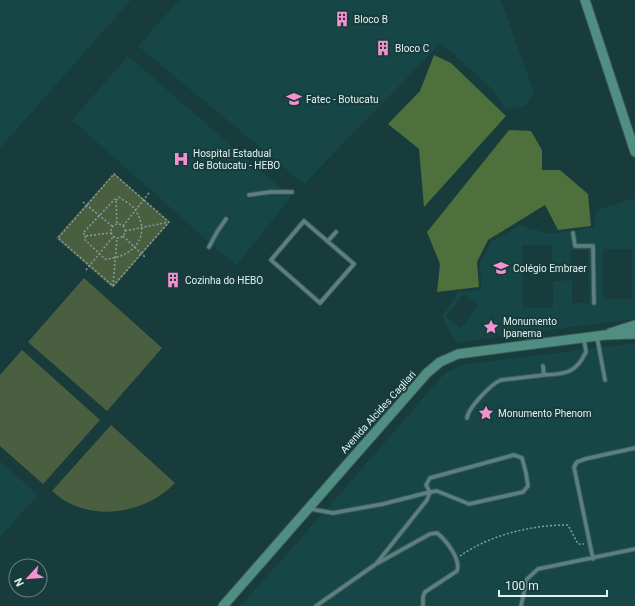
<svg xmlns="http://www.w3.org/2000/svg" width="635" height="606" font-family="Roboto,sans-serif">
<style>
.built{fill:#164646;fill-rule:evenodd}
.green{fill:#495f3f}
.forest{fill:#4d703d}
.lines{fill:none;stroke-linecap:round;stroke-linejoin:round}
.service-casing{stroke:#3a5858;stroke-width:5.5}
.secondary-casing{stroke:#3a5858;stroke-width:11}
.path{stroke:#849f9f;stroke-width:1.5;stroke-dasharray:2 2;stroke-linecap:butt}
.service{stroke:#5c8080;stroke-width:3.5}
.secondary{stroke:#518e82;stroke-width:9}
.labels{text-anchor:middle;dominant-baseline:central;stroke-width:4;stroke-linejoin:round;paint-order:stroke}
.poi-label{font-size:10px;fill:#e0f3f3;stroke:#183b3b;text-anchor:start}
.street-label{font-size:10px;fill:#e0f3f3;stroke:#183b3b}
</style>
<rect width="100%" height="100%" fill="#183b3b"/>
<!-- built -->
<path class="built" d="M0,0H131L0,148Z
M179,0H501L534,92L526,106L506,109L493,90L441,43L304,184L138,46Z
M128,56L291,197L236,266L72,120Z
M635,198V319L467,341L457,344L442,317L458,292L481,289L480,263L491,242L520,225L549,234L594,227L596,210ZM522,245H552V274L572,273L571,250H588L589,303H572V280L553,281V308H523ZM603,249H632V299H603ZM463,294L478,306L461,328L446,317Z
M635,343V606H240L326,510L445,373L465,364Z
M0,461L38,495L0,537Z"/>
<!-- green -->
<path class="green" d="M114,173L170,222L113,288L56,238Z
M84,278L162,348L107,411L28,342Z
M22,350L100,420L43,484L0,446V375Z
M111,425L175,483C143,516 86,523 52,491Z"/>
<!-- forest -->
<path class="forest" d="M434,55L451,63L506,116L424,207L419,149L388,124L420,91Z
M509,130L531,131L542,150V170H560L588,194L591,226L558,230L545,205L488,240L477,262L479,287L437,292L440,264L427,232Z"/>
<g class="lines">
<!-- service casing -->
<g class="service-casing">
<path id="service" d="M249,195L270,192H292
M304,221L354,264L320,303L271,260Z
M573,233L575,246H593L594,303
M328,241L336,232
M209,247L217,232L226,219
M597,337L605,380
M544,375C566,374 576,373 586,352L584,339
M467,418C468,408 491,384 501,380L544,375L543,366
M311,509L333,513L383,504L430,492L437,491L469,504L523,492L528,486L526,473L522,458L514,455L430,478L426,485L430,492L427,500L376,564L316,606
M593,559L574,467L577,462L585,459L635,448
M378,563L430,534L437,533C446,540 461,559 457,571L425,592L423,597V606
M521,606L527,579L538,569L635,549"/>
</g>
<!-- secondary casing -->
<g class="secondary-casing">
<path id="secondary" d="M585,0L635,152
M610,333L635,325
M223,606L427,373L440,362L458,354L605,335L635,334"/>
</g>
<!-- path -->
<path class="path" d="M114,174L169,222L113,286L58,238Z
M119,197C124,201 133,205 136,211C152,237 132,258 105,259L84,239L86,236L83,233L115,199L116,201Z
M116,201L117,224
M83,202L112,226
M111 231a7 7 0 1 1 14 0a7 7 0 1 1-14 0Z
M123,226L149,193
M125,231L169,222
M86,236L111,233
M123,236L145,257
M86,270L113,237
M113,286L117,238
M460,556C490,535 531,525 568,525L578,544H584"/>
<!-- service -->
<use href="#service" class="service"/>
<!-- secondary -->
<use href="#secondary" class="secondary"/>
</g>
<!-- icons -->
<defs>
<g id="building-bare" transform="scale(1.2)"><path d="M-4-6H4V6H1V3H-1V6H-4ZM-2.5-4.3h1.7v1.8h-1.7ZM.8-4.3h1.7v1.8H.8ZM-2.5-1h1.7V.8h-1.7ZM.8-1h1.7V.8H.8Z" fill="#f590d1" stroke="#183b3b" stroke-width="2.5" paint-order="stroke"/></g>
<g id="university-bare" transform="scale(1.2)"><path d="M0-5L7-2L0 1L-7-2ZM-4 1L0 2.5L4 1V4Q0 6-4 4Z" fill="#f590d1" stroke="#183b3b" stroke-width="2.5" paint-order="stroke"/></g>
<g id="hospital-bare" transform="scale(1.2)"><path d="M-5-5h3v3.5h4V-5h3V5h-3V1.5h-4V5h-3Z" fill="#f590d1" stroke="#183b3b" stroke-width="2.5" paint-order="stroke"/></g>
<g id="school-bare" transform="scale(1.2)"><path d="M0-5L7-2L0 1L-7-2ZM-4 1L0 2.5L4 1V4Q0 6-4 4Z" fill="#f590d1" stroke="#183b3b" stroke-width="2.5" paint-order="stroke"/></g>
<g id="sight-bare" transform="scale(1.2)"><path d="M0-6L1.8-2.2L6-1.7L2.9 1.2L3.7 5.4L0 3.3L-3.7 5.4L-2.9 1.2L-6-1.7L-1.8-2.2Z" fill="#f590d1" stroke="#183b3b" stroke-width="2.5" paint-order="stroke"/></g>
</defs>
<g fill-rule="evenodd">
<use href="#building-bare" x="342" y="19"/>
<use href="#building-bare" x="383" y="48"/>
<use href="#university-bare" x="294" y="99"/>
<use href="#hospital-bare" x="181" y="159"/>
<use href="#school-bare" x="501" y="268"/>
<use href="#building-bare" x="173" y="280"/>
<use href="#sight-bare" x="491" y="327"/>
<use href="#sight-bare" x="486" y="413"/>
</g>
<g class="labels">
<!-- poi labels -->
<g class="poi-label">
<text x="354" y="19">Bloco B</text>
<text x="395" y="48">Bloco C</text>
<text x="306" y="99">Fatec - Botucatu</text>
<text x="193" y="153">Hospital Estadual<tspan x="193" dy="12">de Botucatu - HEBO</tspan></text>
<text x="513" y="268">Colégio Embraer</text>
<text x="185" y="280">Cozinha do HEBO</text>
<text x="503" y="321">Monumento<tspan x="503" dy="12">Ipanema</tspan></text>
<text x="498" y="413">Monumento Phenom</text>
</g>
<!-- street labels -->
<g class="street-label">
<text transform="translate(378 412) rotate(-48)">Avenida Alcides Cagliari</text>
</g>
</g>
<!-- north arrow -->
<g transform="translate(28 578) rotate(244)"><circle r="19" fill="#183b3b" stroke="#688585"/>
<path d="M0-3L7 15L0 10L-7 15Z" fill="#f590d1"/>
<text y="-6" font-size="11" font-weight="bold" text-anchor="middle" fill="#e0f3f3">N</text>
</g>
<!-- scale -->
<path d="M499 590v6h108v-6" fill="none" stroke="#e0f3f3" stroke-width="2"/>
<text x="505" y="590" font-size="12" fill="#e0f3f3" stroke="#183b3b" stroke-width="3" paint-order="stroke">100 m</text>
</svg>
